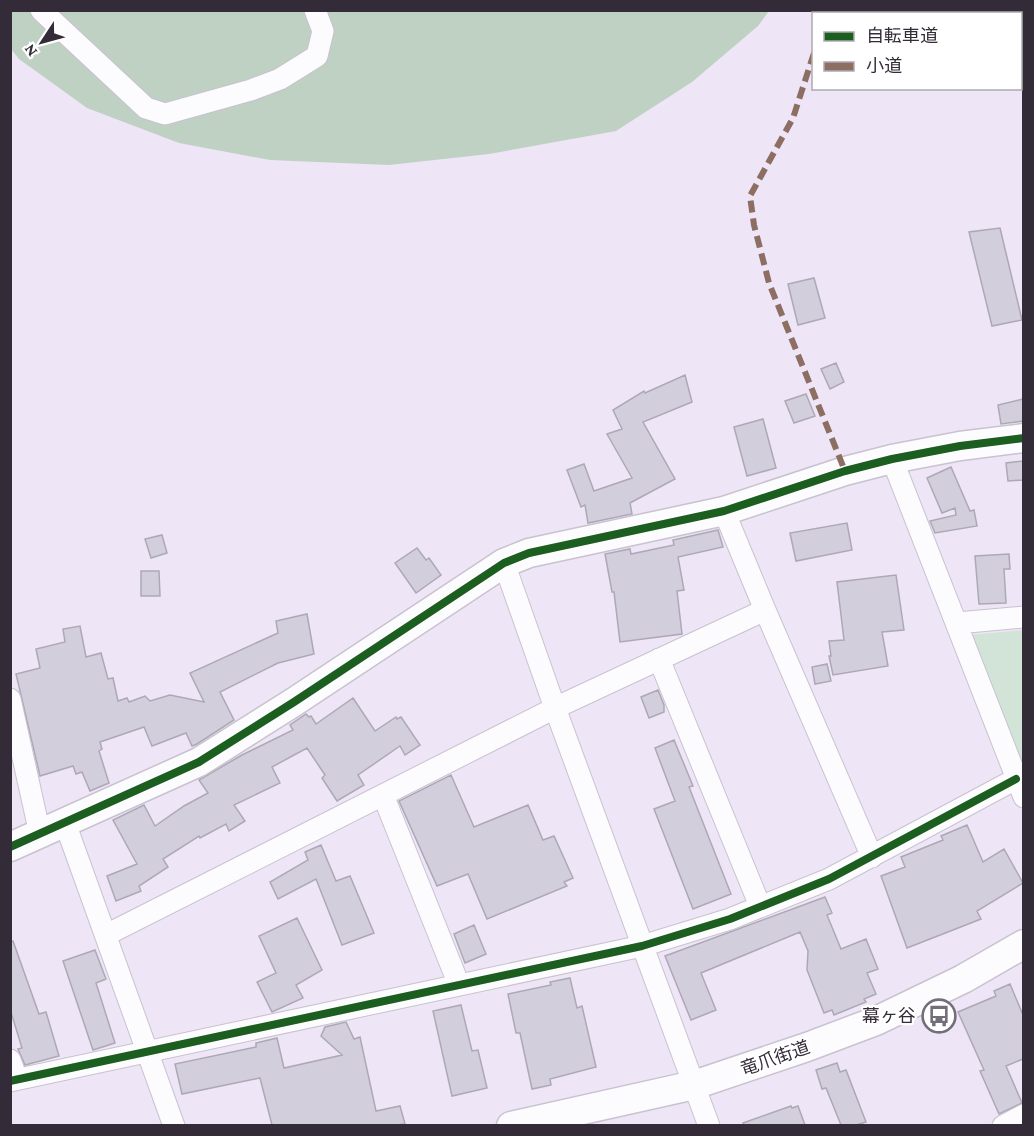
<svg xmlns="http://www.w3.org/2000/svg" width="1034" height="1136" font-family="'Crimson Pro','Noto Sans JP',serif">
<style>
.green{fill:#d2e4d7}
.forest{fill:#bed1c3}
.building{fill:#d2cedc;stroke:#ada8b6;stroke-width:1.5}
.lines{fill:none;stroke-linecap:round;stroke-linejoin:round}
.street-casing{stroke:#c9c2cf;stroke-width:23}
.secondary-casing{stroke:#c9c2cf;stroke-width:31}
.street{stroke:#fcfbfe;stroke-width:21}
.secondary{stroke:#fcfbfe;stroke-width:28}
.quiet{stroke:#8d6e63;stroke-width:6;stroke-dasharray:12 6;stroke-linecap:butt}
.cycleway-casing{stroke:#fff;stroke-width:11}
.cycleway{stroke:#1b5e20;stroke-width:8}
.labels{text-anchor:middle;dominant-baseline:central;stroke-width:4.5;stroke-linejoin:round;paint-order:stroke}
.poi-label{font-size:18px;fill:#332c38;stroke:#fff;text-anchor:end}
.street-label{font-size:18px;fill:#332c38;stroke:#fff}
</style>
<rect width="100%" height="100%" fill="#eee5f6"/>
<!-- green -->
<path class="green" d="M1023,630V764L969,635Z"/>
<!-- forest -->
<path class="forest" d="M10,11H769L758,26L692,82L616,131L489,154L389,165L270,160L179,143L87,108L19,59L11,49Z"/>
<!-- building -->
<path class="building" d="M1000,228L1022,320L992,326L969,232Z
M814,278L825,318L798,325L788,284Z
M836,363L844,382L830,389L821,369Z
M685,375L692,402L643,422L675,479L630,503L632,514L588,523L585,505L581,507L567,470L584,464L594,491L632,478L607,434L622,429L613,410L644,391L645,393Z
M806,394L815,416L794,423L785,401Z
M1023,399V421L1001,424L998,405Z
M763,419L776,468L747,476L734,427Z
M1023,461V480L1008,481L1006,463Z
M951,467L970,511L974,510L977,526L935,533L930,521L956,515L955,508L942,513L927,478Z
M847,523L852,550L796,561L790,533Z
M718,530L723,547L678,557L684,590L677,591L682,634L620,642L614,592H612L605,554L630,549L631,554L674,545L673,540Z
M162,535L167,553L151,558L145,539Z
M417,548L426,560L429,558L441,575L416,593L395,563Z
M1009,554L1010,569H1004L1006,603L979,604L975,556Z
M141,571H159L160,596H141Z
M896,575L904,630L882,632L888,666L833,675L829,656H831L829,641L844,640L837,582Z
M307,614L314,654L278,663L220,692L234,720L197,744L192,746L186,733L152,746L144,727L100,742L102,749L99,751L109,783L90,791L82,772L76,774L73,766L40,776L16,674L40,668L36,649L65,642L63,629L80,626L86,657L101,653L108,679L113,678L118,701L127,698L129,702L145,696L150,701L170,695L204,702L190,673L278,633L276,621Z
M827,664L831,681L815,684L812,667Z
M658,690L664,705V712L649,718L641,697Z
M353,698L375,731L396,717L397,719L401,717L420,745L405,755L400,746L358,775L364,785L337,801L322,778L325,775L307,748L272,767L280,783L234,805L245,821L229,831L226,824L200,838L199,836L163,859L168,867L139,886L141,891L116,901L107,876L137,864L113,820L144,805L155,826L184,806L208,793L199,780L242,755L293,730L290,725L306,714L309,717L311,716L316,724Z
M674,740L693,786L689,787L731,894L693,909L654,809L675,801L655,748Z
M451,775L474,827L528,805L543,840L554,836L573,878L564,882L567,886L487,919L468,874L437,886L399,801Z
M967,825L983,862L1004,849L1023,883L977,911L981,919L907,948L881,876L905,867L901,857L943,840L941,836Z
M321,845L336,881L350,876L374,933L342,945L316,879L278,899L270,882L308,860L305,852Z
M825,897L832,913L827,915L841,949L866,939L878,969L867,973L876,994L864,999L866,1002L834,1015L832,1010L824,1013L807,970L808,951L800,932L701,973L716,1010L691,1020L665,956Z
M297,918L322,970L296,985L303,998L272,1012L257,982L276,973L259,936Z
M474,925L486,954L465,963L454,934Z
M10,941H13L39,1014L46,1012L59,1056L25,1065L18,1049L22,1048L10,1009Z
M95,950L106,979L96,983L115,1043L93,1050L63,961Z
M570,978L577,1008L582,1006L596,1067L550,1079L551,1085L532,1089L520,1033H516L508,994L551,985L550,982Z
M1010,984L1023,1015V1059L1006,1066L1022,1103L999,1114L980,1071L984,1070L958,1012L996,996L994,991Z
M461,1005L472,1051L478,1050L487,1088L452,1096L433,1011Z
M346,1022L354,1039L360,1037L376,1111L400,1106L405,1124L396,1125H272L260,1078L182,1094L175,1064L256,1047V1043L277,1038L284,1068L342,1055L321,1036L325,1027Z
M837,1063L840,1072L846,1070L866,1122L856,1125H841L826,1088L822,1089L816,1070Z
M791,1106L792,1108L798,1106L805,1125H744L743,1123Z"/>
<g class="lines">
<!-- street casing -->
<g class="street-casing">
<path id="street" d="M41,10L146,108L165,114L251,90L280,79L317,56L323,31L315,10
M892,459L1024,797
M724,511L765,610L872,857
M504,563L555,708L709,1126
M957,623L1024,617
M659,659L760,906
M10,699L40,834
M383,795L459,985
M65,823L174,1126
M106,935L555,708L765,610
M10,1060L17,1079
M10,1081L642,946L730,919L829,879L1016,779
M1003,1126L1024,1115"/>
</g>
<!-- secondary casing -->
<g class="secondary-casing">
<path id="secondary" d="M10,847L199,762L294,702L504,563L529,553L724,511L845,471L892,459L960,446L1024,438
M511,1126L694,1085L807,1047L876,1021L963,979L1024,944"/>
</g>
<!-- street -->
<use href="#street" class="street"/>
<!-- secondary -->
<use href="#secondary" class="secondary"/>
<!-- quiet -->
<path class="quiet" d="M833,14L834,10
M814,53L793,118L750,196L754,225L769,283L845,471"/>
<!-- cycleway casing -->
<g class="cycleway-casing">
<path id="cycleway" d="M10,847L199,762L294,702L504,563L529,553L724,511L845,471L892,459L960,446L1024,438
M10,1081L642,946L730,919L829,879L1016,779"/>
</g>
<!-- cycleway -->
<use href="#cycleway" class="cycleway"/>
</g>
<!-- icons -->
<defs>
<g id="bus-ring" transform="scale(1.725)"><circle r="9.5" fill="#fff" stroke="#746d7a" stroke-width="1.5"/><path d="M-5-6H5V4H4V6H2V4H-2V6H-4V4H-5ZM-3.5-4V0h7V-4ZM-3.5 1.2v1.5H-2V1.2ZM2 1.2v1.5H3.5V1.2Z" fill="#746d7a"/></g>
</defs>
<g fill-rule="evenodd">
<use href="#bus-ring" x="939" y="1016"/>
</g>
<g class="labels">
<!-- poi labels -->
<g class="poi-label">
<text x="916" y="1016">幕ヶ谷</text>
</g>
<!-- street labels -->
<g class="street-label">
<text transform="translate(775 1058) rotate(-19)">竜爪街道</text>
</g>
</g>
<!-- border -->
<rect width="1034" height="1136" fill="none" stroke="#332c38" stroke-width="24"/>
<!-- legend -->
<rect x="812" y="12" width="210" height="78" fill="#ffffff" stroke="#adabaf" stroke-width="1.5"/>
<rect x="824" y="32" width="30" height="9" fill="#1b5e20" stroke="#adabaf" stroke-width="1.5"/>
<text x="866" y="42" font-size="18" fill="#332c38">自転車道</text>
<rect x="824" y="62" width="30" height="9" fill="#8d6e63" stroke="#adabaf" stroke-width="1.5"/>
<text x="866" y="72" font-size="18" fill="#332c38">小道</text>
<!-- north arrow -->
<g transform="translate(42 42) rotate(234)" stroke="#ffffff" stroke-width="4.5" paint-order="stroke">
<path d="M0-4.5L10 22L0 15L-10 22Z" fill="#332c38"/>
<text y="-9" font-size="16" font-weight="bold" text-anchor="middle" fill="#332c38">N</text>
</g>
</svg>
